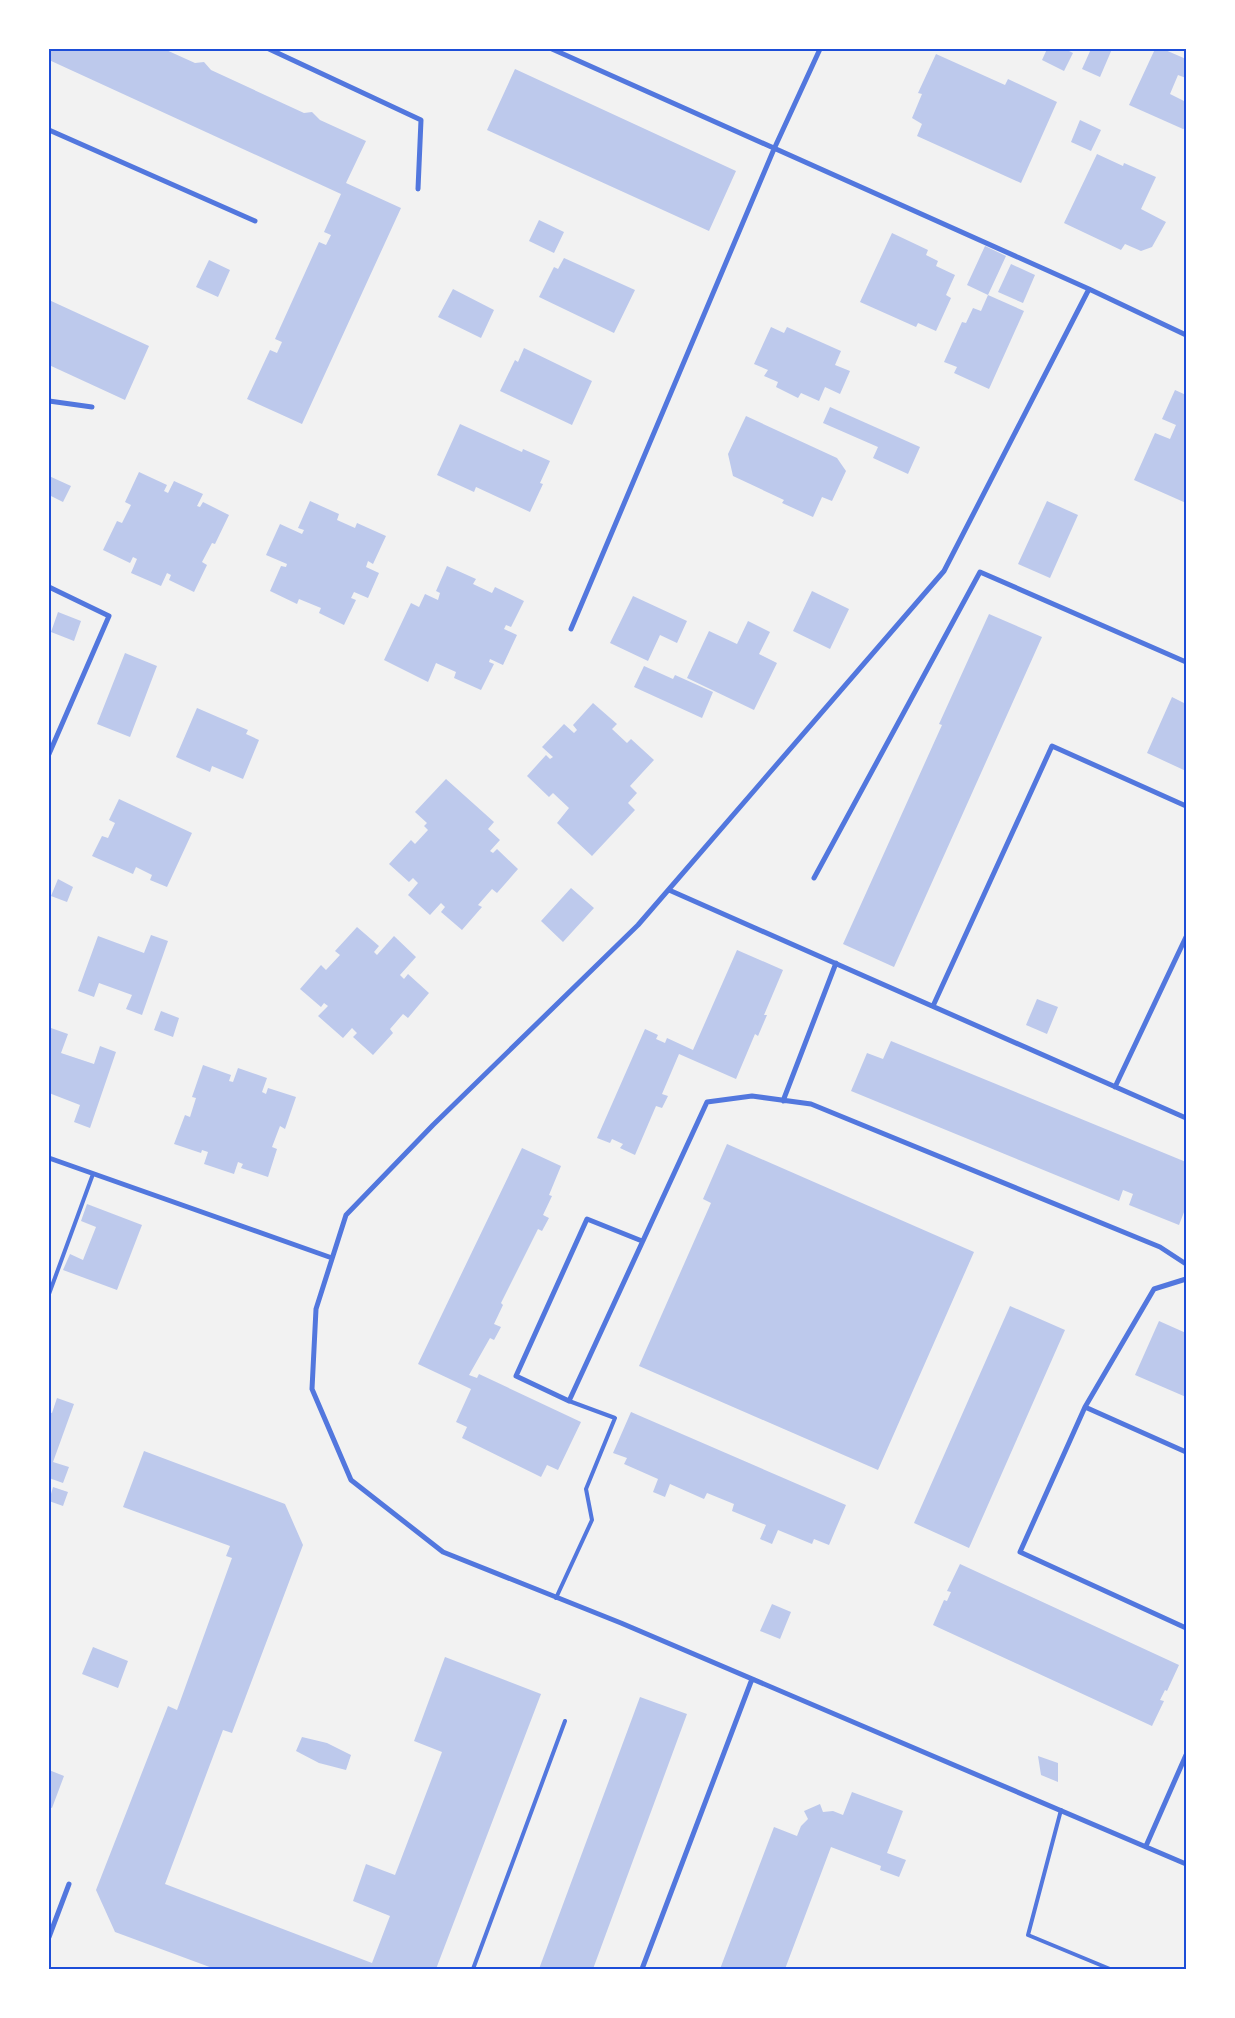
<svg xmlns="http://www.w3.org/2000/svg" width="1235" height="2018" font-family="Figtree,sans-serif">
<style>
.building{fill:#bdc9ec}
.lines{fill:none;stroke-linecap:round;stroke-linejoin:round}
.service{stroke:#5277de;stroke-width:4}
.minor{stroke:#5277de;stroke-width:5}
.neatline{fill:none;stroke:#1d4ed8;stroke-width:2}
</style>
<rect width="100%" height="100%" fill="#f2f2f2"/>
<!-- building -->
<path class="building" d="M49,49H164L195,63L204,62L211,70L304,113L312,112L320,120L366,141L346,183L401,208L302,424L247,399L270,350L277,353L282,342L275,339L319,242L326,245L331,235L324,232L341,194L49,60Z
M1047,49H1065L1073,53L1064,71L1042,60Z
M1091,49H1112L1100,77L1082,69Z
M1155,49H1163L1186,59V78L1178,75L1170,94L1186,102V128L1183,129L1129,105Z
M936,54L1005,85L1008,79L1057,102L1021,183L917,136L922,124L912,118L922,94L918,93Z
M515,69L736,171L709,231L487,130Z
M1080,120L1101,130L1091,151L1071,142Z
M1097,154L1123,166L1124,163L1156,177L1141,209L1166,222L1152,247L1141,251L1125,244L1121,250L1064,223Z
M539,220L564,232L554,253L529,241Z
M892,233L928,250L926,255L938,261L936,266L955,275L946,295L951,298L936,331L918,323L916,327L860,302Z
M985,246L1006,256L988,295L967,285Z
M564,258L635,290L614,333L539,297L554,267L558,269Z
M209,260L230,270L218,297L196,287Z
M1011,264L1035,275L1023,303L998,292Z
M453,289L494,310L481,338L438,317Z
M988,295L1024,311L989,389L954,373L957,367L944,362L962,322L966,323L973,308L981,311Z
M49,300L149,346L125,400L49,365Z
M771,327L784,333L787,327L841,351L835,365L850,371L840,394L825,387L819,401L801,393L798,398L776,387L778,382L764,376L768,370L754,364Z
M524,348L592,381L572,425L500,391L515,360L518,362Z
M1175,390L1186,395V503L1134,480L1155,433L1170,439L1176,425L1162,419Z
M830,407L920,447L908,474L873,458L878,447L823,423Z
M746,416L837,458L846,471L832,501L822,497L813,517L782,503L784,500L733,476L728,454Z
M460,424L522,452L523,449L550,461L540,483L543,484L530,512L476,487L474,492L437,475Z
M139,472L167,485L164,491L168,493L174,481L203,494L197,506L200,507L203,502L229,515L215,544L212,543L202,562L207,565L194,592L169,580L171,575L167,573L161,586L131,573L137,559L133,557L130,563L103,550L117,521L122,523L131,505L125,502Z
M49,476L71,486L63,502L49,495Z
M310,501L339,514L337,520L355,528L357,523L386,536L373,564L368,561L366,567L379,573L368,598L354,592L351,598L356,600L344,625L319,613L321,608L299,599L297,604L270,591L281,566L286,567L287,564L266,555L280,524L302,534L304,530L298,528Z
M1047,501L1078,515L1050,578L1018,564Z
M447,566L476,579L473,584L492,593L495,587L524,601L511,627L506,625L504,629L517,635L503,665L490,659L489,662L494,664L481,690L454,678L456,672L436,663L428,682L384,660L411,603L419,607L425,594L438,600L440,593L436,591Z
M812,591L849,609L830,649L793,631Z
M633,596L687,621L677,643L660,635L648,661L610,643Z
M58,612L81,621L74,641L51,632Z
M989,614L1042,637L894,967L843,944L942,725L939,724Z
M748,621L770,632L759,654L777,663L754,710L687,678L709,631L737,644Z
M125,653L157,666L130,737L97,724Z
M644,666L673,679L675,675L713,692L702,718L634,687Z
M1172,697L1186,704V771L1147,753Z
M593,703L617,724L612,729L627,743L631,739L654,760L630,786L637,793L628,803L635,810L592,856L557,823L569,808L553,793L549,797L527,776L546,755L550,759L553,757L542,747L564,724L574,733L577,730L573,725Z
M197,708L248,730L246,734L259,740L243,779L212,766L210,772L176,757Z
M446,779L494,822L488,829L500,840L490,851L493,853L497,849L518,869L497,893L492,889L478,905L482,907L462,930L441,912L445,907L441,903L430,915L408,895L418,883L413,878L409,882L389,864L411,840L415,844L428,830L424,826L427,823L415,812Z
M119,799L192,833L167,887L150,880L152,875L136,867L133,874L92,856L102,836L108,838L115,823L109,820Z
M58,879L73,887L67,902L51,896Z
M571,888L594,908L563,942L541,921Z
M357,927L379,946L374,952L377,955L394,936L416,957L400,975L404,979L408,974L429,993L408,1018L403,1014L390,1029L393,1033L373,1055L353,1037L357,1033L352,1028L343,1038L318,1016L328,1006L324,1003L321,1007L300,989L321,965L326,970L340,955L335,951Z
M151,935L168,941L142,1015L126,1009L132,995L99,983L94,997L78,991L98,936L144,953Z
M737,950L783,970L764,1015H767L758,1036L755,1034L736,1079L679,1054L662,1094L668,1096L662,1108L656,1106L635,1155L620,1148L623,1144L612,1139L610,1143L597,1138L645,1029L658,1035L656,1039L665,1043L667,1038L693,1050Z
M1037,999L1058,1007L1047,1034L1026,1025Z
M161,1011L179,1018L173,1037L154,1030Z
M51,1028L68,1034L61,1053L94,1064L100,1046L116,1052L90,1128L74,1122L80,1105L49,1093Z
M891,1041L1186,1162V1207L1179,1225L1129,1205L1133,1194L1123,1190L1119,1201L851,1091L867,1053L883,1059Z
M203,1065L231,1075L229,1081L233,1082L238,1068L267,1078L262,1092L266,1094L268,1088L296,1097L285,1129L280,1126L272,1147L277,1149L268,1177L241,1168L243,1164L238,1162L234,1174L204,1164L208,1152L202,1150L201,1153L174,1144L185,1115L190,1117L196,1098L192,1097Z
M727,1144L974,1252L878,1470L639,1366L711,1203L703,1199Z
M522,1148L561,1166L549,1195L552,1196L543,1215L549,1218L542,1231L538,1229L501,1303L503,1305L494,1324L501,1327L494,1340L490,1338L469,1375L477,1378L479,1374L581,1422L558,1470L547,1465L541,1477L462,1438L467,1427L456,1422L471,1389L418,1364Z
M87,1204L142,1225L117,1290L63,1270L70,1254L83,1260L96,1227L81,1221Z
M1010,1306L1065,1330L969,1548L914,1523Z
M1159,1321L1186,1333V1397L1135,1375Z
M57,1398L74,1404L53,1462L69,1467L63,1483L49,1478V1412L52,1413Z
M631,1412L846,1505L829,1545L814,1539L812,1544L778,1530L772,1544L760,1539L766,1525L732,1511L734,1504L707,1493L704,1499L670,1484L665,1497L653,1492L658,1479L624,1464L627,1458L613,1453Z
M144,1451L285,1504L303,1545L232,1733L223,1730L165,1884L372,1963L390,1916L353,1901L366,1864L395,1875L442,1752L414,1741L445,1657L541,1694L436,1969H215L115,1932L96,1890L168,1706L177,1710L232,1558L226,1556L230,1546L123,1507Z
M53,1487L68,1492L63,1506L49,1501Z
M960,1564L1179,1665L1167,1691L1165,1690L1160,1700L1164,1701L1152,1726L933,1625L944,1600L947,1601L951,1592L947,1591Z
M772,1604L791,1612L780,1639L760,1631Z
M93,1647L128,1661L118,1688L82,1674Z
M640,1697L687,1714L593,1969H539Z
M302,1737L327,1743L351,1755L346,1770L319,1763L296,1751Z
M1038,1756L1058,1763V1782L1041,1775Z
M49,1770L64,1776L52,1808L49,1807Z
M852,1792L903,1811L887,1853L906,1860L899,1877L880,1870L881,1866L831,1847L785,1969H720L774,1827L797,1836L801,1826L808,1819L804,1811L820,1804L823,1812L833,1811L843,1815Z"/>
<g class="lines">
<!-- service -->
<path class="service" d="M49,1294L93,1174
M556,1598L592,1520L586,1489L615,1418L569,1401
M1061,1810L1028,1935L1110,1969
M473,1969L565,1721"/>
<!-- minor -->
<path class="minor" d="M269,49L421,120L418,189
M552,49L1089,289L1186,335
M49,130L255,221
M1089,289L944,571L638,925L433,1125L346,1215L316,1309L312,1389L351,1480L443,1552L621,1623L1186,1864
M49,401L92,407
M49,587L109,616L49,754
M571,629L774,149L820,49
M814,878L980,572L1186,662
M669,890L1186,1118
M933,1006L1052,746L1186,806
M1115,1087L1186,937
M783,1101L836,963
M49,1158L332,1258
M642,1241L587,1219L516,1376L569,1401L707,1102L752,1096L811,1104L1160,1247L1186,1264
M1085,1407L1154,1289L1186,1279
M1186,1452L1085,1407L1020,1552L1186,1628
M1146,1846L1186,1755
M49,1937L69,1884
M642,1969L752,1679"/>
</g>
<!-- border -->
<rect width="1235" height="2018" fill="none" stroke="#ffffff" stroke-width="100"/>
<rect x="50" y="50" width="1135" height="1918" class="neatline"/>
</svg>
